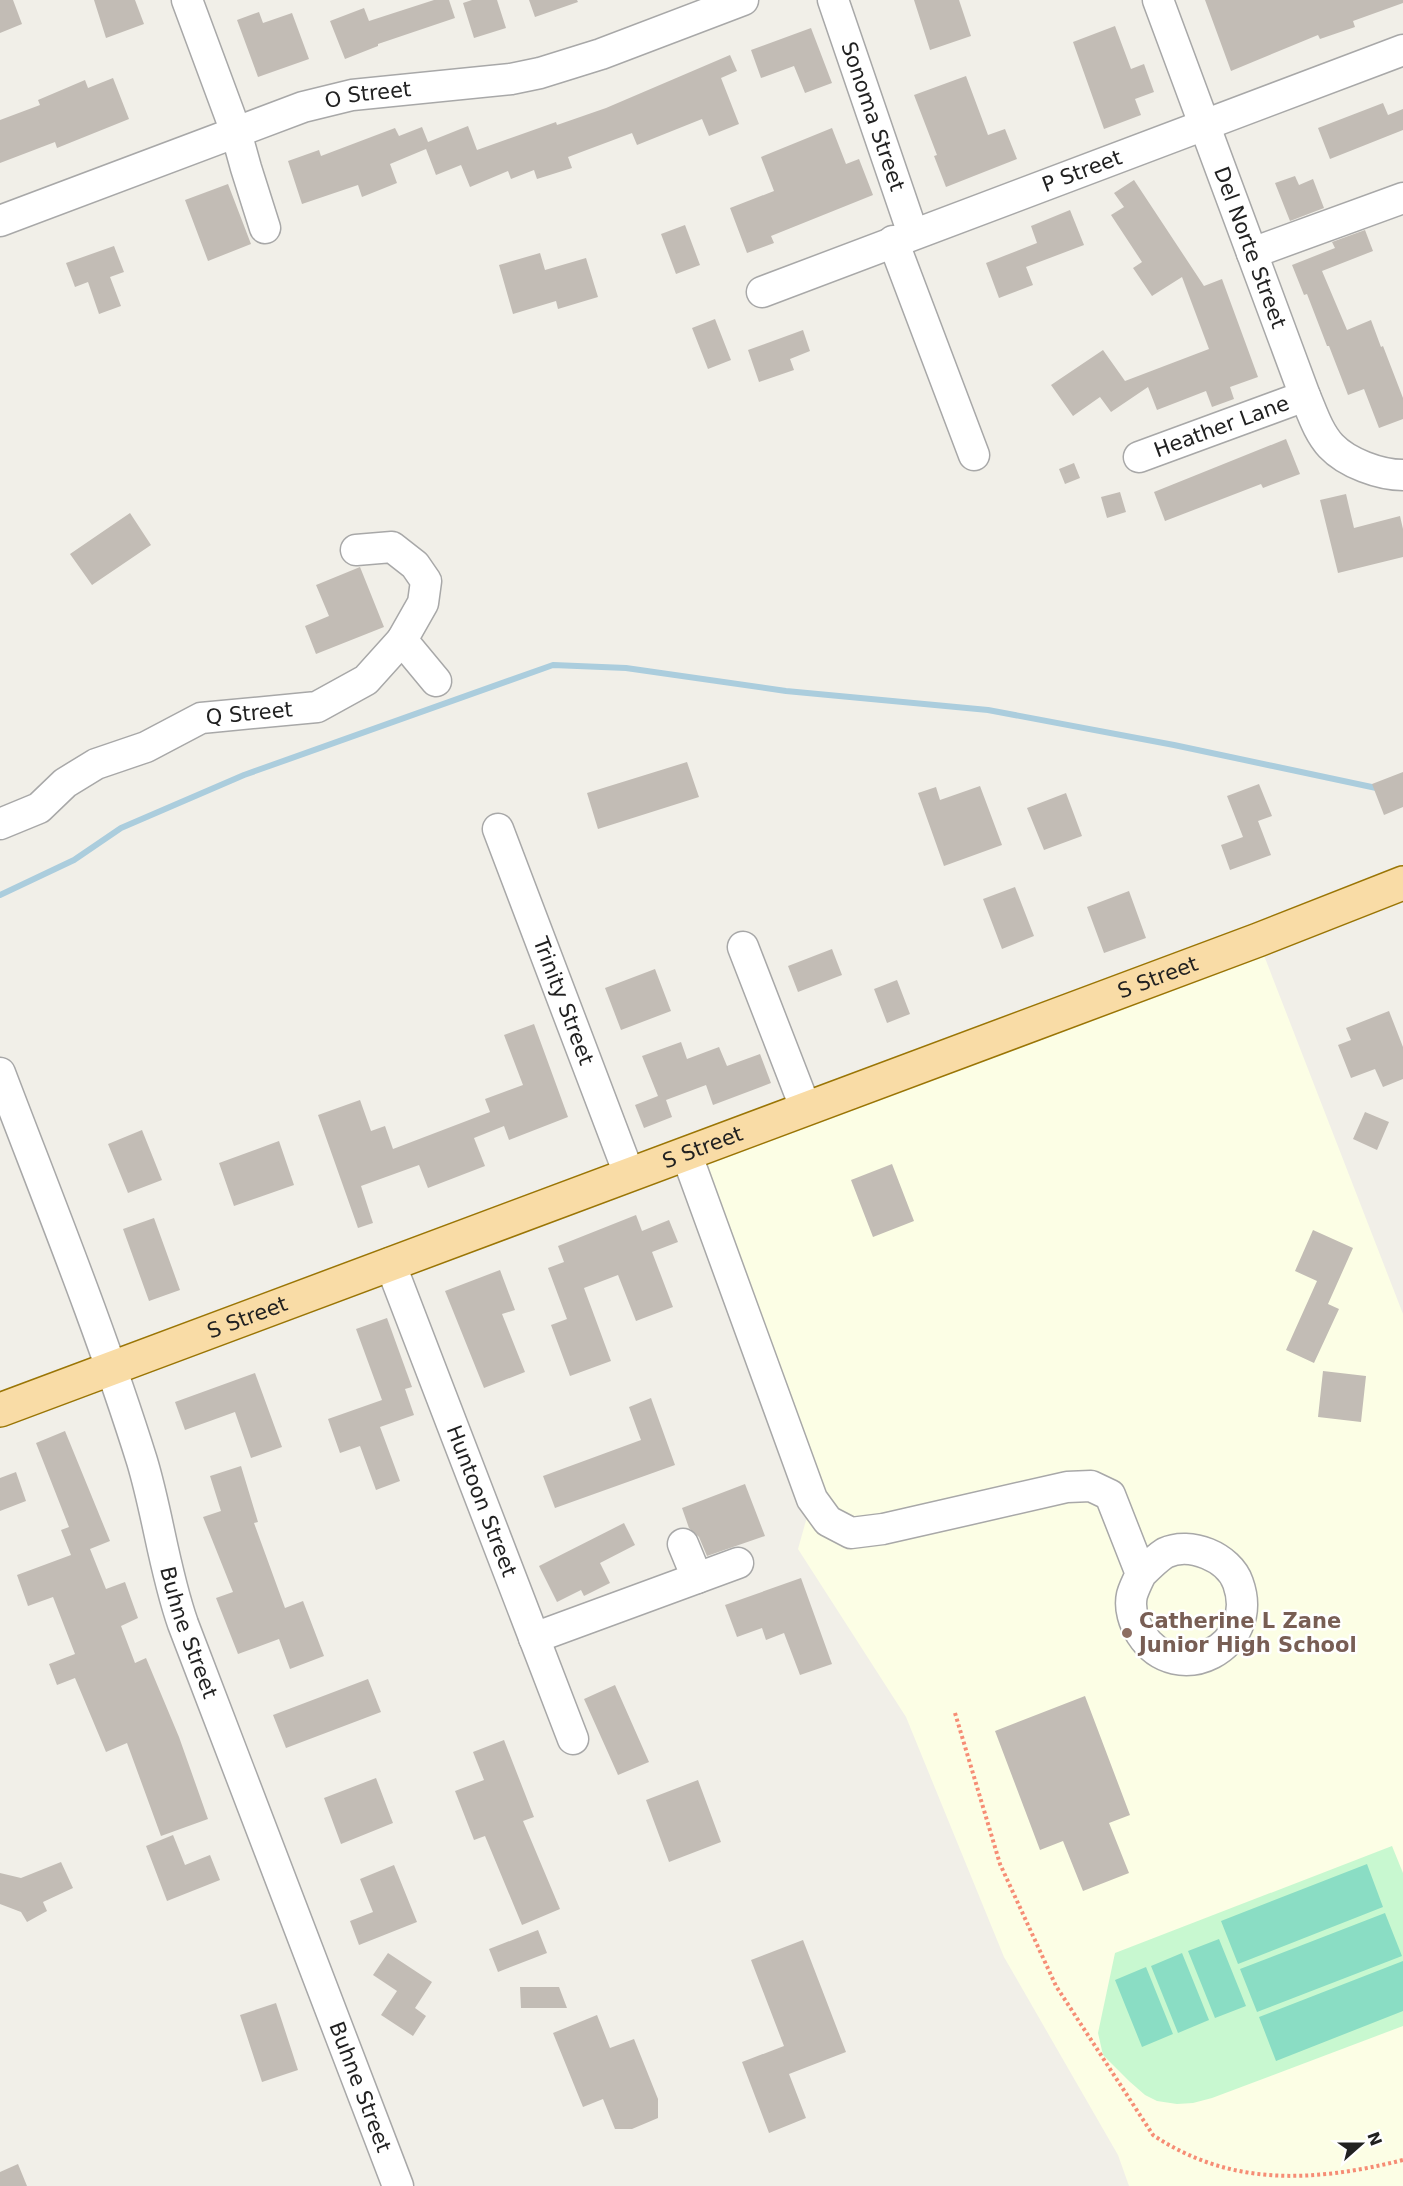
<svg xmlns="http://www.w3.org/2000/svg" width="1403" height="2186" font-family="'DejaVu Sans',sans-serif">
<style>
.education{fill:#fcfee5}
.park{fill:#c8f8d0}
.pitch{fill:#8addc4}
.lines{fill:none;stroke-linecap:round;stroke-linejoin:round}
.stream{stroke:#abcddd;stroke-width:6}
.building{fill:#c2bcb5}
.minor-casing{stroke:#a8a8a8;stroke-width:33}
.major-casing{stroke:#9a7505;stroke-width:36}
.path{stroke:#f68d75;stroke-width:4;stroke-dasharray:3 3;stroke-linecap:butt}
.minor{stroke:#fff;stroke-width:30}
.major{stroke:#f9dca6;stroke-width:33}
.education-dot{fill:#8d6e63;stroke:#fff;stroke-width:2}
.labels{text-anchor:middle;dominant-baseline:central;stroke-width:5;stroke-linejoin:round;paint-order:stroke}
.street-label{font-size:21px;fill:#212121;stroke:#fff}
.education-label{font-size:21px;font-weight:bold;fill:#785e54;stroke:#fff;text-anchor:start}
</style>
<rect width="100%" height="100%" fill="#f1efe8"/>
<!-- education -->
<path class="education" d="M1258,940L1403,1314V2186H1129L1118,2155L1004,1957L906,1717L798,1549L812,1499L686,1153Z"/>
<!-- park -->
<path class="park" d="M1392,1846L1403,1873V2026L1212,2098L1193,2103L1177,2104L1157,2101L1145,2095L1129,2081L1103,2055L1098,2033L1115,1953Z"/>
<!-- pitch -->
<path class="pitch" d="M1367,1864L1383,1907L1238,1964L1221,1921Z
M1385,1913L1402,1956L1257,2012L1240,1969Z
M1219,1939L1246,2006L1215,2018L1188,1951Z
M1182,1953L1209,2020L1178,2033L1151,1966Z
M1403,1961V2011L1276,2061L1259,2017Z
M1146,1967L1173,2034L1142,2047L1115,1980Z"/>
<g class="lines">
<!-- stream -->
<path class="stream" d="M0,895L74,860L121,828L244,775L553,665L626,668L786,691L988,710L1174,745L1381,789"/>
</g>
<!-- building -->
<path class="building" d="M0,0H13L22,24L0,33Z
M94,0H135L144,24L106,38Z
M434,0H449L455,18L378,44V46L345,59L330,21L364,8L369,21Z
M472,0H497L506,28L474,38L463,3Z
M529,0H577L578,2L535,17Z
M914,0H959L971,36L930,50Z
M1205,0H1403V3L1353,21L1355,27L1320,39L1318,35L1231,71Z
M259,12L263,23L292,13L309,59L258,77L237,20Z
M1115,26L1131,69L1144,64L1154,92L1135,99L1141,115L1104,129L1073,42Z
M811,28L832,83L805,93L794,66L761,78L751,50Z
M730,55L737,71L721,78L739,124L709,136L702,119L637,145L632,133L568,157L572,168L537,179L534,170L511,179L508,171L470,187L461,165L436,175L426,149L390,164L397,183L362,197L358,185L302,204L288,161L319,150L321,156L395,128L399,136L422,127L428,142L468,126L477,150L556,122L557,125L606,108Z
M966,76L988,135L1005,129L1017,159L946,187L934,156L937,155L914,95Z
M113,78L129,119L57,148L55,142L0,163V120L40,105L38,100L85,80L88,88Z
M1383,103L1388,115L1403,109V130L1330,159L1318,128Z
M832,128L846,164L859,159L873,195L771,236L774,243L747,253L730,208L774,191L761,157Z
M1295,176L1299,185L1313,179L1324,208L1290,221L1275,183Z
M1134,180L1204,286L1222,279L1258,377L1230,387L1234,399L1212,407L1206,391L1157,410L1148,387L1111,412L1100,397L1073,416L1051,385L1103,350L1125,381L1209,349L1182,277L1152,296L1133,268L1142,262L1111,215L1124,207L1114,193Z
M228,184L251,244L208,261L185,200Z
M1070,210L1084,245L1026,267L1033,285L999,298L986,263L1037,243L1031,226Z
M685,225L700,265L676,274L661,234Z
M1365,230L1373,251L1322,271L1347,330L1371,320L1381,347L1383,346L1403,398V419L1379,428L1364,389L1348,395L1329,346H1327L1307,294L1304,295L1292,265L1335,248L1332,242Z
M114,246L124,272L110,277L121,306L99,314L88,282L75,287L66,263Z
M540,253L545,270L586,258L598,297L558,309L556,301L513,314L499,265Z
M715,319L731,360L708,369L692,328Z
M803,330L810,351L790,359L794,370L759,382L748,350Z
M1286,439L1300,474L1263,488L1261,484L1165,521L1154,492Z
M1074,463L1080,478L1065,484L1059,469Z
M1120,492L1126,512L1107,518L1101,497Z
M1346,494L1354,528L1400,516L1403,529V557L1338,573L1320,500Z
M130,513L151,545L92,585L70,554Z
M360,567L384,627L316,654L305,626L329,616L316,585Z
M687,762L699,797L598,829L587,793Z
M1403,772V807L1384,815L1372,784Z
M1259,784L1272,816L1258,821L1271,855L1230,870L1221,845L1243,837L1227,796Z
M980,786L1002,845L944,866L918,793L936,787L940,800Z
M1066,793L1082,836L1044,850L1027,808Z
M1015,887L1034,936L1002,949L983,899Z
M1129,891L1146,938L1104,953L1087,907Z
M832,949L842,975L798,992L788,966Z
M655,969L671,1011L621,1030L605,988Z
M897,980L910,1014L887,1023L874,989Z
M1389,1011L1403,1047V1079L1383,1087L1375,1069L1351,1078L1338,1045L1351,1040L1346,1028Z
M534,1024L568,1117L509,1140L504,1126L474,1138L485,1166L428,1188L419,1165L361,1186L373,1223L358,1228L318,1115L360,1100L371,1131L385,1126L393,1149L490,1112L485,1099L523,1085L504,1035Z
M681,1042L687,1059L719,1047L727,1066L760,1054L771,1083L713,1105L706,1085L666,1100L672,1117L644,1128L635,1105L658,1096L642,1056Z
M1365,1112L1389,1122L1377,1150L1353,1139Z
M142,1130L162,1180L128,1193L108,1144Z
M279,1141L294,1185L234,1206L219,1163Z
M892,1164L914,1221L873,1237L851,1180Z
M636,1215L642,1231L669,1220L678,1242L652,1252L673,1307L636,1321L618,1275L584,1288L611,1361L570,1376L551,1325L567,1319L548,1268L564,1262L558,1246Z
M154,1218L180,1290L149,1301L123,1229Z
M1313,1230L1353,1248L1328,1304L1339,1309L1314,1363L1286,1350L1317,1281L1295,1271Z
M500,1270L515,1310L502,1314L525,1372L484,1388L445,1291Z
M387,1318L412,1387L405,1389L414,1415L380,1427L400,1481L376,1490L360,1446L340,1453L328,1419L382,1400L356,1329Z
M1323,1371L1366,1376L1361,1422L1318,1417Z
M255,1373L282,1447L251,1458L235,1412L185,1430L175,1402Z
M651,1398L675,1465L555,1508L543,1476L641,1440L629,1407Z
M65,1431L110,1541L90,1549L106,1589L125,1582L138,1618L121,1626L135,1663L146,1658L179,1737L208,1819L161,1836L127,1743L106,1752L75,1678L57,1685L49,1664L75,1654L53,1597L28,1606L17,1575L71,1555L61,1530L69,1527L36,1443Z
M241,1466L258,1522L254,1523L285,1608L303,1601L324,1656L290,1669L279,1639L238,1654L216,1598L233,1592L203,1517L221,1511L210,1476Z
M16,1472L26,1501L0,1511V1478Z
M745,1484L765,1536L707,1556L699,1537L689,1528L682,1508Z
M624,1523L635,1545L600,1563L610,1583L584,1596L581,1590L557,1602L539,1566Z
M801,1578L832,1664L800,1675L784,1633L766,1640L762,1628L737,1637L725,1605Z
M368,1679L381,1712L286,1748L273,1715Z
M615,1685L649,1762L618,1775L584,1699Z
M1085,1696L1130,1815L1109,1823L1129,1873L1083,1891L1063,1841L1040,1850L995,1731Z
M504,1740L534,1817L523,1821L560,1909L522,1925L485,1836L474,1840L455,1791L484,1780L473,1752Z
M376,1778L393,1823L341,1844L324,1798Z
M698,1780L721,1842L669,1862L646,1800Z
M173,1835L185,1865L210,1855L220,1880L167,1901L146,1846Z
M61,1862L73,1888L43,1902L47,1911L27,1922L21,1912L0,1904V1873L21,1878Z
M394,1865L417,1922L359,1945L350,1921L373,1912L360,1879Z
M538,1930L547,1953L498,1972L489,1949Z
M803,1940L846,2052L789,2074L806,2118L769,2133L742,2062L784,2046L751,1960Z
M388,1953L432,1982L415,2008L426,2016L413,2036L381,2015L397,1991L373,1975Z
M520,1987H559L567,2008H521Z
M276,2003L298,2070L262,2082L240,2015Z
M597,2015L610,2048L634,2039L658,2099V2118L632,2129H615L603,2099L583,2107L553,2033Z
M18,2164L27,2186H0V2172Z"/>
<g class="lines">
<!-- minor casing -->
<g class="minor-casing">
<g id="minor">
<path d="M187,0L236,132L246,168L265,228"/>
<path id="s1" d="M833,0L913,234"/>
<path id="s2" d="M1158,0L1305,396C1312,412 1318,432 1331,446C1347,463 1380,475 1403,475"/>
<path id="s3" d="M0,221L303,107L352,95L511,79L540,73L601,54L743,0"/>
<path d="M893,241L974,455"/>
<path d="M1252,253L1403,198"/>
<path id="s4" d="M762,292L1403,50"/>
<path id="s5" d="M1139,457L1305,396"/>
<path d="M402,640L436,681"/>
<path id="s6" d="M0,824L39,808L65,783L96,764L146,747L201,718L317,707L366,680L402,640L423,603L426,581L415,565L392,547L356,550"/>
<path id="s7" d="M498,829L629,1174"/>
<path d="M743,947L805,1107"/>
<path id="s8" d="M0,1073C49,1202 101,1330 142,1461C158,1514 164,1570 183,1624L398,2186"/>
<path d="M686,1153L812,1499L828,1521L851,1533L883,1529L1067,1487L1091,1486L1110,1495L1141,1574C1138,1580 1134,1588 1132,1595C1129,1608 1134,1623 1141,1634C1177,1690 1261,1647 1238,1583C1229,1557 1190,1541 1165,1553C1157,1558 1148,1567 1141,1574"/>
<path id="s9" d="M390,1263L573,1739"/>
<path d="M683,1544L697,1578"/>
<path d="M534,1638L738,1563"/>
</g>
</g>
<!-- major casing -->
<g class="major-casing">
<g id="major">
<path id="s10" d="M0,1410L1258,940L1403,883"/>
</g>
</g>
<!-- path -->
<path class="path" d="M955,1713L1000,1864L1056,1986L1153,2135C1229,2186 1311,2183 1403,2160"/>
<!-- minor -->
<use href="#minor" class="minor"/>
<!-- major -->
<use href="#major" class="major"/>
</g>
<!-- markers -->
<circle class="education-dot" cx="1127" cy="1633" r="6"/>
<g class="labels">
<!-- street labels -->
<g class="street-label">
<text stroke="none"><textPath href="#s3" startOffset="390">O Street</textPath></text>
<text stroke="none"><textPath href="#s1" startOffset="123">Sonoma Street</textPath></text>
<text stroke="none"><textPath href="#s4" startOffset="342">P Street</textPath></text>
<text stroke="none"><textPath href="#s2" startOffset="264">Del Norte Street</textPath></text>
<text stroke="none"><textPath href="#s5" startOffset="88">Heather Lane</textPath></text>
<text stroke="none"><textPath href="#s6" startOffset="278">Q Street</textPath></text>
<text stroke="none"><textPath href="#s10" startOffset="1236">S Street</textPath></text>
<text stroke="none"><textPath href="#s7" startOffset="184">Trinity Street</textPath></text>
<text stroke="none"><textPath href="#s10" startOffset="750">S Street</textPath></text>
<text stroke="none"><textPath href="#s10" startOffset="264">S Street</textPath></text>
<text stroke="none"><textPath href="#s9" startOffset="255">Huntoon Street</textPath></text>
<text stroke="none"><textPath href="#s8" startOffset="591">Buhne Street</textPath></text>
<text stroke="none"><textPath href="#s8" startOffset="1077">Buhne Street</textPath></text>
</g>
<!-- education labels -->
<g class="education-label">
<text x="1139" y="1621">Catherine L Zane<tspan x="1139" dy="24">Junior High School</tspan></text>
</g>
</g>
<!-- north arrow -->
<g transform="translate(1361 2144) rotate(69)" stroke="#ffffff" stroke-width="4.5" paint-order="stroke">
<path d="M0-4.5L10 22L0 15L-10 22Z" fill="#212121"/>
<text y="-9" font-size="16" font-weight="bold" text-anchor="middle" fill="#212121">N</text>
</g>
</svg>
